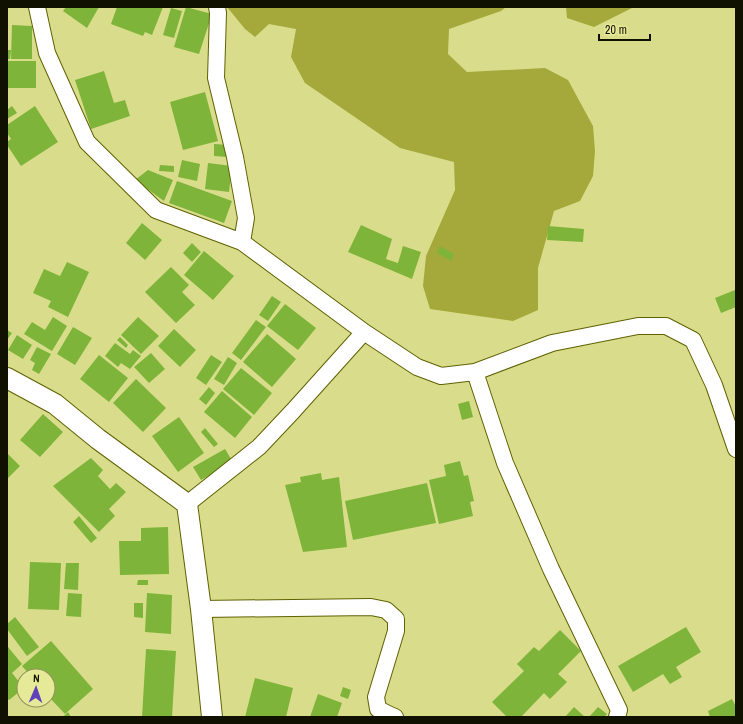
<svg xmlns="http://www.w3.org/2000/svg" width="743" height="724" font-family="'Archivo Narrow',sans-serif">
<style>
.forest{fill:#a5a83a}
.building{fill:#7eb439}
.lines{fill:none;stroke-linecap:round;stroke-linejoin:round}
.minor-casing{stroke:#606102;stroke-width:18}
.tertiary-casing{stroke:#606102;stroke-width:22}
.minor{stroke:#fff;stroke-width:16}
.tertiary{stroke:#fff;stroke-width:20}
</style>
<rect width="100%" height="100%" fill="#d9dd8b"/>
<!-- forest -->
<path class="forest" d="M227,7H506L501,11L449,29L448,54L467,72L545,68L568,80L593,126L595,151L593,176L580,201L554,211L538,268V310L513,321L430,309L423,286L426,256L455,190L454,162L400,148L305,83L291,57L296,29L269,24L255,37L245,29Z
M566,7H634L594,27L567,18Z"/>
<!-- building -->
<path class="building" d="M66,7H99L87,28L63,11Z
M117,7H163L152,35L145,32L143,36L111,24Z
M186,7L212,14L199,54L174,47Z
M171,8L182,11L174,38L163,35Z
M12,25L32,26V59H11Z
M7,50H11L10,59H7Z
M7,61H36V88H7Z
M104,71L114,103L125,100L130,116L91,129L75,80Z
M205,92L218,141L183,150L170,102Z
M12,106L17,113L7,119V110Z
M35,106L58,142L21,166L7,145V142L11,139L7,133V125Z
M214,144L229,145L228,157L214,156Z
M182,160L200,164L197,181L178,177Z
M208,163L232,166L229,192L205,189Z
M160,165L174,166V172L159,171Z
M148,170L173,180L164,201L135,180Z
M177,181L232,201L224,223L169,203Z
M142,223L162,240L145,260L126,243Z
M361,225L392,239L386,259L398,263L403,246L421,252L412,279L348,252Z
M548,226L584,229L583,242L547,240Z
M192,243L201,252L192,262L183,253Z
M440,246L454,254L451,261L437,253Z
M204,251L234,276L213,300L184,275Z
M67,262L89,272L68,317L48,307L51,301L33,293L44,269L60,276Z
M171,267L189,285L182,292L195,305L176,323L145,292Z
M735,290L736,307L721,313L715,298Z
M272,296L281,302L268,321L259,315Z
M285,304L316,328L298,350L267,326Z
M53,317L67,326L52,351L24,334L32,322L45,330Z
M138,317L159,336L141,354L121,335Z
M256,320L266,327L241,360L232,353Z
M73,327L92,338L75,365L57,354Z
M174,329L196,350L180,367L158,346Z
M7,330L12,333L7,340Z
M267,334L296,359L272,387L243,362Z
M17,335L32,345L23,359L8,350Z
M120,337L128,345L126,348L117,340Z
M115,343L130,354L133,350L141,356L130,369L121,363L118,367L105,356Z
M37,347L51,354L39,374L32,370L35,363L30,360Z
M151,353L165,369L149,383L134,367Z
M99,355L128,378L109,402L80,379Z
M211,355L222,362L206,385L196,378Z
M228,357L237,363L224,385L214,379Z
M241,368L272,393L254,415L223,389Z
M136,379L166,408L143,432L113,403Z
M209,387L215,393L206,405L199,399Z
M222,391L252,417L235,438L204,412Z
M469,401L473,417L462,420L458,404Z
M43,414L63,432L40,457L20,440Z
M179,417L204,453L178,472L152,436Z
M205,428L218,444L214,447L201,432Z
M225,449L233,462L201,480L193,467Z
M7,453L20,466L7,479Z
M91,458L103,470L98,476L110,489L116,483L126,492L109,509L115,516L99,532L53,486Z
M460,461L464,476L468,475L474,501L470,502L473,516L439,524L429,480L446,476L444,465Z
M321,473L322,480L339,477L347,547L303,552L285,485L301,482L300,477Z
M427,483L436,523L353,540L345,501Z
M79,516L97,538L91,543L73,522Z
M168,527L169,574L120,575L119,541H141V528Z
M30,562L61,563L59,610L28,609Z
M66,563H79L78,590L64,589Z
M138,580H148V585H137Z
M68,593L82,594L81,617L66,616Z
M147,593L172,595L171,634L145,632Z
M134,603H143V618L134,617Z
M15,617L39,647L27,656L7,629V624Z
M686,627L701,652L676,667L682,677L670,684L663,674L633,692L618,666Z
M560,630L581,651L558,674L567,682L550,699L544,693L521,717H507L492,702L524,671L517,664L534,647L539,651Z
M51,641L93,689L65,714L48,696V676H31L22,666Z
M8,647L22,664L12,673L24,688L9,700L7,698V649Z
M146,649L176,651L172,717H142Z
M255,678L293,688L286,717H245Z
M343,687L351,690L348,699L340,696Z
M318,694L342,703L337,717H310Z
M732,699L736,707V717H710L708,711Z
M574,707L585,717H565Z
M598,707L607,714L604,717H591L590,716Z
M68,712L71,717H62L65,715Z"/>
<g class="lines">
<!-- minor casing -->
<g class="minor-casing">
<path id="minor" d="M37,7L47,53L87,142L156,210L242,242
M217,7L218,13L216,78L235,157L246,218L242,242L364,332L417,367L441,376L475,372L552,343L638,326H666L693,340L714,385L736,449
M475,372L505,463L551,569L619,710L617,717
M187,504L259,447L293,411L364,332
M201,609L371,607L386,610L396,619V631L376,697L378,709L390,715L395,717"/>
</g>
<!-- tertiary casing -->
<g class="tertiary-casing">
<path id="tertiary" d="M7,378L55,404L98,439L187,504L201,609L212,717"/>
</g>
<!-- minor -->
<use href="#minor" class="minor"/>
<!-- tertiary -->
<use href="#tertiary" class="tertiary"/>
</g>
<!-- border -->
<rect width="743" height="724" fill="none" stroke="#111100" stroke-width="16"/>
<!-- north arrow -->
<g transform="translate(36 688) rotate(2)"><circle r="19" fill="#e6ea98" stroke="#91935b"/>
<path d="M0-3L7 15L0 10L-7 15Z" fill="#6141b9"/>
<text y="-6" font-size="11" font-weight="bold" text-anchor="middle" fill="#111100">N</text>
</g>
<!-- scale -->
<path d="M599 34v6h51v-6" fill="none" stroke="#111100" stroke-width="2"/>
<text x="605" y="34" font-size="12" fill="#111100" stroke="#e6ea98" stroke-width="3" paint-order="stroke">20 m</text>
</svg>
